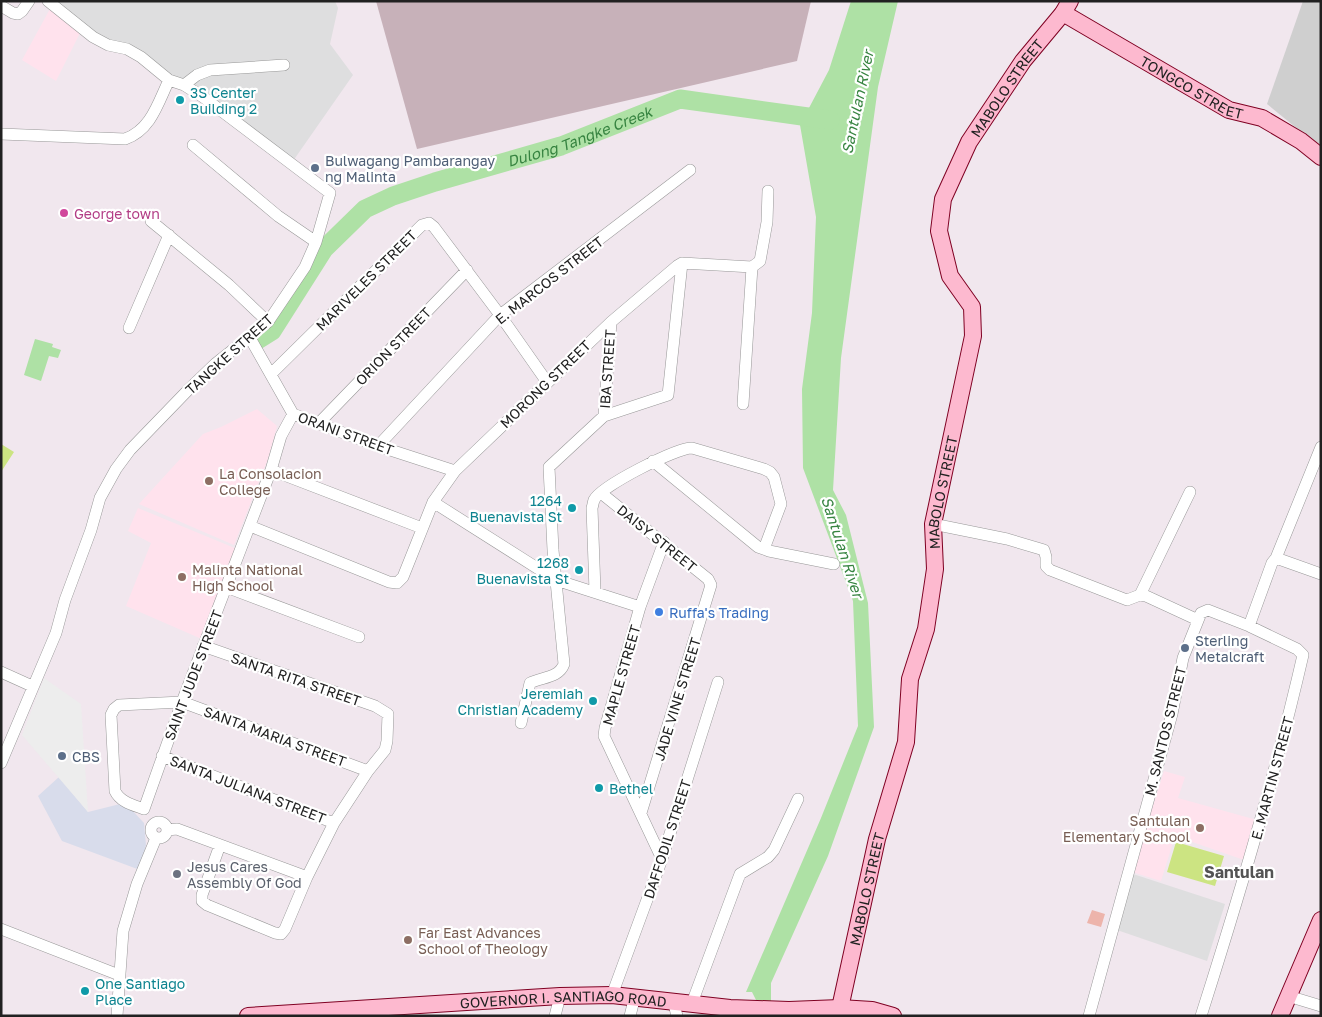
<svg xmlns="http://www.w3.org/2000/svg" width="1322" height="1017" font-family="'Golos Text',sans-serif">
<style>
.residential{fill:#dededf}
.industrial{fill:#d8dceb}
.education{fill:#ffe2ed}
.religious{fill:#cfcfcf}
.construction{fill:#c7b1b9}
.grass{fill:#edb4ab}
.pitch{fill:#cce482}
.parking{fill:#ededed}
.water{fill:#aee1a5}
.lines{fill:none;stroke-linecap:round;stroke-linejoin:round}
.river{stroke:#aee1a5;stroke-width:19}
.street-casing{stroke:#989898;stroke-width:12}
.secondary-casing{stroke:#7f0022;stroke-width:18}
.street{stroke:#fff;stroke-width:11}
.secondary{stroke:#fdb9cf;stroke-width:16}
.culture-dot{fill:#0f9aa8;stroke:#fff;stroke-width:2}
.service-dot{fill:#5c6f8a;stroke:#fff;stroke-width:2}
.hotel-dot{fill:#d1479c;stroke:#fff;stroke-width:2}
.education-dot{fill:#8d6e63;stroke:#fff;stroke-width:2}
.shop-dot{fill:#3f7fe0;stroke:#fff;stroke-width:2}
.worship-dot{fill:#6b7280;stroke:#fff;stroke-width:2}
.labels{text-anchor:middle;dominant-baseline:central;stroke-width:4.5;stroke-linejoin:round;paint-order:stroke}
.street-label{font-size:14px;fill:#212121;stroke:#fff}
.culture-label{font-size:14px;fill:#0d838f;stroke:#fff;text-anchor:start}
.service-label{font-size:14px;fill:#4e5e75;stroke:#fff;text-anchor:start}
.hotel-label{font-size:14px;fill:#b23c85;stroke:#fff;text-anchor:start}
.education-label{font-size:14px;fill:#785e54;stroke:#fff;text-anchor:start}
.shop-label{font-size:14px;fill:#366cbe;stroke:#fff;text-anchor:start}
.worship-label{font-size:14px;fill:#5b616d;stroke:#fff;text-anchor:start}
.water-label{font-size:15px;font-style:italic;fill:#378441;stroke:#fff}
.quarter-label{font-size:16px;font-weight:bold;fill:#545454;stroke:#fff}
</style>
<rect width="100%" height="100%" fill="#f1e7ee"/>
<!-- residential -->
<path class="residential" d="M52,1H335L338,8L330,44L353,75L293,161L174,77L108,42Z
M1130,873L1225,904L1207,961L1117,930Z"/>
<!-- industrial -->
<path class="industrial" d="M59,777L88,812L120,804L129,807L144,823L146,845L140,870L62,841L38,796Z"/>
<!-- education -->
<path class="education" d="M51,7L81,31L56,81L22,60Z
M257,409L277,426L268,459L234,545L139,504L203,434L221,427Z
M138,508L237,549L204,640L126,606L151,543L128,531Z
M1164,771L1185,777L1178,798L1257,820L1244,860L1175,836L1161,881L1132,872Z"/>
<!-- religious -->
<path class="religious" d="M1303,1H1321V148L1267,104Z"/>
<!-- construction -->
<path class="construction" d="M376,1H811L797,61L417,149Z"/>
<!-- grass -->
<path class="grass" d="M1092,910L1105,914L1101,927L1087,923Z"/>
<!-- pitch -->
<path class="pitch" d="M1,444L14,452L1,472Z
M1176,842L1224,856L1215,886L1167,872Z"/>
<!-- parking -->
<path class="parking" d="M44,678L81,704L88,812L22,735Z"/>
<!-- water -->
<path class="water" d="M851,1H898L878,87L841,358L833,490L846,515L868,603L874,727L828,856L771,983V1016H754L756,1000L752,992H746L821,818L858,726L853,601L803,468L802,389L812,313L816,217L800,125L829,70Z
M35,339L53,344L52,347L61,350L58,358L49,356L41,381L24,375Z"/>
<g class="lines">
<!-- river -->
<path class="river" id="s1" d="M256,341L272,331L324,249L365,209L393,196L435,182L561,146L680,99L830,120"/>
<!-- street casing -->
<g class="street-casing">
<path id="street" d="M1,6L13,13L18,14L22,11L29,1
M184,85L197,75L210,70L284,65
M1,134L125,139C151,130 158,103 169,80
M193,145L278,216L316,242
M151,221L229,285L268,322
M752,267L760,261L767,222L768,191
M129,328L169,235
M250,338L293,414L378,446L455,471
M271,374L422,225L429,223L434,227L500,315L547,382
M743,404L752,267
M604,416L611,322
M319,423L467,270
M378,446L500,315L690,170
M653,461L758,547L769,551L834,564
M271,470L422,528
M601,493L708,579L711,585L641,813
M433,502L556,580L640,607
M933,524L1007,539L1044,550L1046,557V566L1050,570L1127,600L1140,595L1146,596L1198,620
M250,526L389,582L397,583L403,577L433,502L455,471L611,322L677,266L682,263L752,267
M1276,558L1321,574
M226,587L359,637
M595,591L592,508C593,505 593,503 594,500C601,486 676,448 692,448L764,469L770,472L774,477L781,504L764,549
M1140,595L1190,492
M1249,626L1272,563L1276,558L1321,447
M203,646L375,706L388,714L387,741L385,750L368,771L334,823L307,877L285,929L281,934L275,933L207,905L202,901V895L220,845
M1,672L32,686
M521,723L530,683C542,677 559,678 564,664L553,550L549,467L604,416L668,395L682,263
M162,756L334,823
M1,763L56,633L65,600L91,530L100,498L116,469L130,450L190,388L215,364L268,322L305,267L316,242L330,193L203,97L184,85L169,80L141,57L127,49L108,45L93,37L48,1
M144,809L182,702L271,470L281,436L293,414
M144,809C133,805 120,802 115,791L111,715L114,709L119,705L182,702L368,771
M151 830a8 8 0 1 1 16 0a8 8 0 1 1-16 0Z
M167,830L177,829L307,877
M662,859L604,736L605,728L640,607L664,542
M1,929L119,975
M612,995L662,859L718,682
M1288,996L1321,1006
M673,1000L677,1016
M692,1003L740,874L768,857L774,850L798,799
M117,1016L123,931L137,884L156,838
M555,1016L560,996
M630,1016L635,996
M1089,1016L1172,714L1183,658L1201,613L1208,610L1249,626L1297,649L1303,655C1275,777 1239,897 1201,1016"/>
</g>
<!-- secondary casing -->
<g class="secondary-casing">
<g id="secondary">
<path id="s2" d="M1063,13L1229,110L1262,118L1301,141L1321,157"/>
<path id="s3" d="M840,1008L877,839L906,742L910,679L926,629L935,569L933,524L973,336L972,307L950,276L939,231L943,199L969,142L1023,61L1063,13L1070,1"/>
<path id="s4" d="M248,1016L560,996L612,995L730,1008L789,1010L840,1008L872,1010L893,1016"/>
<path d="M1280,1016L1321,920"/>
</g>
</g>
<!-- street -->
<use href="#street" class="street"/>
<!-- secondary -->
<use href="#secondary" class="secondary"/>
</g>
<!-- markers -->
<g class="culture-dot">
<circle cx="180" cy="100" r="5"/>
<circle cx="572" cy="508" r="5"/>
<circle cx="579" cy="570" r="5"/>
<circle cx="593" cy="701" r="5"/>
<circle cx="599" cy="788" r="5"/>
<circle cx="85" cy="991" r="5"/>
</g>
<g class="service-dot">
<circle cx="315" cy="168" r="5"/>
<circle cx="1185" cy="648" r="5"/>
<circle cx="62" cy="756" r="5"/>
</g>
<circle class="hotel-dot" cx="64" cy="213" r="5"/>
<g class="education-dot">
<circle cx="209" cy="481" r="5"/>
<circle cx="182" cy="577" r="5"/>
<circle cx="1200" cy="828" r="5"/>
<circle cx="408" cy="940" r="5"/>
</g>
<circle class="shop-dot" cx="659" cy="612" r="5"/>
<circle class="worship-dot" cx="177" cy="874" r="5"/>
<g class="labels">
<!-- street labels -->
<g class="street-label">
<text stroke="none"><textPath href="#s2" startOffset="149">TONGCO STREET</textPath></text>
<text stroke="none"><textPath href="#s3" startOffset="962">MABOLO STREET</textPath></text>
<text transform="translate(366 280) rotate(-45)">MARIVELES STREET</text>
<text transform="translate(549 280) rotate(-38)">E. MARCOS STREET</text>
<text transform="translate(393 346) rotate(-46)">ORION STREET</text>
<text transform="translate(229 354) rotate(-42)">TANGKE STREET</text>
<text transform="translate(607 369) rotate(-86)">IBA STREET</text>
<text transform="translate(545 384) rotate(-44)">MORONG STREET</text>
<text transform="translate(346 433) rotate(20)">ORANI STREET</text>
<text stroke="none"><textPath href="#s3" startOffset="528">MABOLO STREET</textPath></text>
<text transform="translate(657 538) rotate(39)">DAISY STREET</text>
<text transform="translate(193 675) rotate(-69)">SAINT JUDE STREET</text>
<text transform="translate(621 675) rotate(-74)">MAPLE STREET</text>
<text transform="translate(296 679) rotate(19)">SANTA RITA STREET</text>
<text transform="translate(677 699) rotate(-73)">JADE VINE STREET</text>
<text transform="translate(1165 731) rotate(-76)">M. SANTOS STREET</text>
<text transform="translate(275 736) rotate(20)">SANTA MARIA STREET</text>
<text transform="translate(1272 778) rotate(-75)">E. MARTIN STREET</text>
<text transform="translate(248 789) rotate(21)">SANTA JULIANA STREET</text>
<text transform="translate(667 839) rotate(-72)">DAFFODIL STREET</text>
<text stroke="none"><textPath href="#s3" startOffset="122">MABOLO STREET</textPath></text>
<text stroke="none"><textPath href="#s4" startOffset="316">GOVERNOR I. SANTIAGO ROAD</textPath></text>
</g>
<!-- culture labels -->
<g class="culture-label">
<text x="190" y="92">3S Center<tspan x="190" dy="16">Building 2</tspan></text>
<text x="562" y="500" text-anchor="end">1264<tspan x="562" dy="16">Buenavista St</tspan></text>
<text x="569" y="562" text-anchor="end">1268<tspan x="569" dy="16">Buenavista St</tspan></text>
<text x="583" y="693" text-anchor="end">Jeremiah<tspan x="583" dy="16">Christian Academy</tspan></text>
<text x="609" y="788">Bethel</text>
<text x="95" y="983">One Santiago<tspan x="95" dy="16">Place</tspan></text>
</g>
<!-- service labels -->
<g class="service-label">
<text x="325" y="160">Bulwagang Pambarangay<tspan x="325" dy="16">ng Malinta</tspan></text>
<text x="1195" y="640">Sterling<tspan x="1195" dy="16">Metalcraft</tspan></text>
<text x="72" y="756">CBS</text>
</g>
<!-- hotel labels -->
<g class="hotel-label">
<text x="74" y="213">George town</text>
</g>
<!-- education labels -->
<g class="education-label">
<text x="219" y="473">La Consolacion<tspan x="219" dy="16">College</tspan></text>
<text x="192" y="569">Malinta National<tspan x="192" dy="16">High School</tspan></text>
<text x="1190" y="820" text-anchor="end">Santulan<tspan x="1190" dy="16">Elementary School</tspan></text>
<text x="418" y="932">Far East Advances<tspan x="418" dy="16">School of Theology</tspan></text>
</g>
<!-- shop labels -->
<g class="shop-label">
<text x="669" y="612">Ruffa's Trading</text>
</g>
<!-- worship labels -->
<g class="worship-label">
<text x="187" y="866">Jesus Cares<tspan x="187" dy="16">Assembly Of God</tspan></text>
</g>
<!-- water labels -->
<g class="water-label">
<text transform="translate(857 102) rotate(-78)">Santulan River</text>
<text stroke="none"><textPath href="#s1" startOffset="400">Dulong Tangke Creek</textPath></text>
<text transform="translate(843 547) rotate(72)">Santulan River</text>
</g>
<!-- quarter labels -->
<g class="quarter-label">
<text x="1239" y="872">Santulan</text>
</g>
</g>
<!-- border -->
<rect width="1322" height="1017" fill="none" stroke="#212121" stroke-width="5"/>
</svg>
